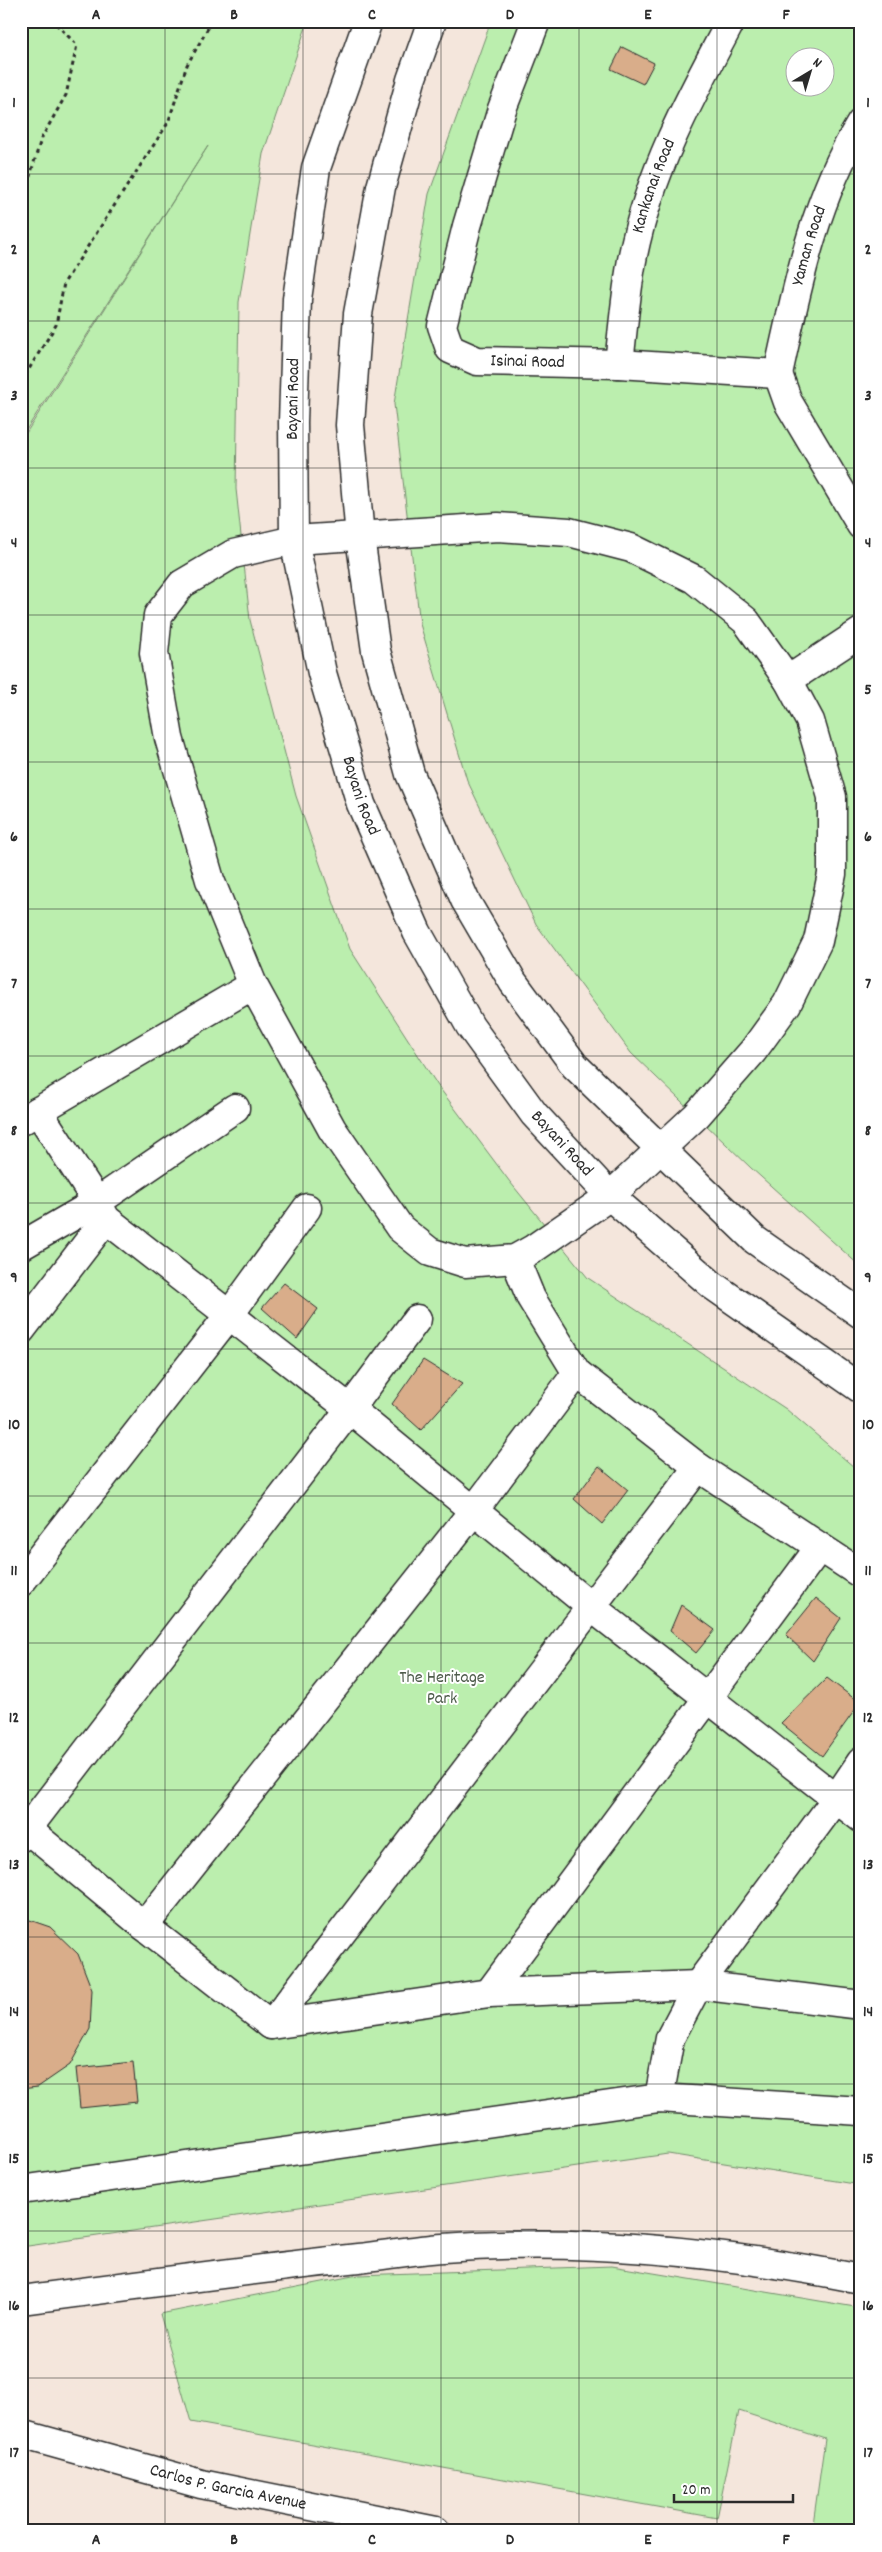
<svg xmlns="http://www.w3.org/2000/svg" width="882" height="2552" font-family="Dekko,sans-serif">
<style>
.green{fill:#bbeeae;stroke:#738c6c;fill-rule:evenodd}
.building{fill:#d9ad8a;stroke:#2b2b2b}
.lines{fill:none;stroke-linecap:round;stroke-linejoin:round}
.minor-casing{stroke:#2b2b2b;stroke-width:31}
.major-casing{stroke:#2b2b2b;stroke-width:31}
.path{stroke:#2b2b2b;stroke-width:3;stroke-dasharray:4 4;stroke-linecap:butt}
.minor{stroke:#fff;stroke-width:28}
.major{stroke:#fff;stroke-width:28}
.grid{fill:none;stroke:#2b2b2b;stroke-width:1;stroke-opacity:0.55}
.labels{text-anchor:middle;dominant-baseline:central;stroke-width:4;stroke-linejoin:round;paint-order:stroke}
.street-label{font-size:18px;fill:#2b2b2b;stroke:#fff}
.park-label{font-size:18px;fill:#4f5c4c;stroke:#fff}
.neatline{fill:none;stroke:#2b2b2b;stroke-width:2}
.grid-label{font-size:16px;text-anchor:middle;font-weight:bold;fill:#2b2b2b}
</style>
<rect width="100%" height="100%" fill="#f4e6dc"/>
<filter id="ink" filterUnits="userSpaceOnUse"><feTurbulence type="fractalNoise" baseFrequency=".02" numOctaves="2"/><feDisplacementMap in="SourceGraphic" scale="10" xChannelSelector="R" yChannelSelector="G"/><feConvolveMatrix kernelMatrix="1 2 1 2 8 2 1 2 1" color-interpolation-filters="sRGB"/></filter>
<g filter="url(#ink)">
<!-- green -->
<path class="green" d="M21,21H308L263,154L239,302L236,489L250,620L296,796L350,949L438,1086L510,1182L588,1278L786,1409L861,1473V2185L668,2154L21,2247V441L208,146L21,438Z
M491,21H861V1267L751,1168L631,1053L536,924L467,780L420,624L394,404L429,194ZM794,58H824V88H794Z
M612,2266L861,2308V2531H812L825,2439L739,2411L717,2518L191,2422L160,2314L358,2275Z"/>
<!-- building -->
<path class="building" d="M622,47L654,63L643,84L611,69Z
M284,1283L318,1309L297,1339L262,1308Z
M423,1360L462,1384L421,1430L392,1404Z
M599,1466L628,1490L602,1524L574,1499Z
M816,1598L841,1618L813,1661L786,1635Z
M681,1605L715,1630L696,1653L670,1631Z
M827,1678L860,1703L822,1756L781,1723Z
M21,1917L50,1927L78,1954L92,1990L90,2029L70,2065L38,2087L21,2089Z
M133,2062L137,2102L80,2108L76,2068Z"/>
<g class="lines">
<!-- minor casing -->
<g class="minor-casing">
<g id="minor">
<path id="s1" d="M536,21L502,109L467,226L442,326L450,349L477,361L619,364L778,374"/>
<path id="s2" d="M619,364C623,328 626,290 633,255C650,171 691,96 731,21"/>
<path id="s3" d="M778,374C797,287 814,200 861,123"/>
<path d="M778,374L788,402L861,525"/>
<path d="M498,527L569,532L631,548L694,579L746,621L788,680L810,721L832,797V874L818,941L787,1004L753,1051L697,1115L610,1196L533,1249L515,1259L465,1263L430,1252L400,1228L332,1129L253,985L210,880L169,738L154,653L158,615L182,584L233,554L294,540Z"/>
<path d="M788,680L861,632"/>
<path d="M38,1111L97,1202L106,1219L350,1409L590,1606L861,1818"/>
<path d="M23,1120L253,985"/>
<path d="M21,1246L97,1202L235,1108"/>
<path d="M515,1259L531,1298L577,1373L698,1467L861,1574"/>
<path d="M21,1330L106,1219"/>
<path d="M21,1582L230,1314L307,1208"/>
<path d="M21,1824L144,1926L271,2025L489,1993L698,1985L861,2005"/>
<path d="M21,1837L350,1409L417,1319"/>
<path d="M144,1926L475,1509L577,1373"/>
<path d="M489,1993L819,1548"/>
<path d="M271,2025L698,1467"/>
<path d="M659,2098L670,2038L698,1985L836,1799L861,1762"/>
<path d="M21,2190L659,2098L861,2111"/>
</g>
</g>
<!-- major casing -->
<g class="major-casing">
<g id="major">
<path id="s4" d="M368,21L316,168L297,299L293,422L294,540L322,673L361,804L417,932L470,1026L534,1114L610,1196L712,1285L861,1389"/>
<path d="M432,21L411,80L381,187L358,314L350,425L360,537L376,651L410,774L465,900L513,982L575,1066L755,1240L861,1314"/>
<path d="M21,2300C134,2285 246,2270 358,2258C386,2255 414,2250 443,2248C582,2237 724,2252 861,2279"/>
<path id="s5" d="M21,2434L201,2484L436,2531"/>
</g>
</g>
<!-- path -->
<path class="path" d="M264,21H266
M21,233L27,186L41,139L66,95L77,45L53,21
M21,382L56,325L64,283L168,123L187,65L212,21"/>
<!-- minor -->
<use href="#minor" class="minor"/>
<!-- major -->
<use href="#major" class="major"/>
</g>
</g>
<!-- grid -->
<path class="grid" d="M165,21V2531M303,21V2531M441,21V2531M579,21V2531M717,21V2531M21,174H861M21,321H861M21,468H861M21,615H861M21,762H861M21,909H861M21,1056H861M21,1203H861M21,1349H861M21,1496H861M21,1643H861M21,1790H861M21,1937H861M21,2084H861M21,2231H861M21,2378H861"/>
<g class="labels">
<!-- street labels -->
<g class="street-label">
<text stroke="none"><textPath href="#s2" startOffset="182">Kankanai Road</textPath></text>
<text stroke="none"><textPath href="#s3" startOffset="132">Yaman Road</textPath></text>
<text stroke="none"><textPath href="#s1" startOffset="424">Isinai Road</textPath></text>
<text transform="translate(294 399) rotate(-89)">Bayani Road</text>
<text stroke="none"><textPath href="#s4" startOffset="794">Bayani Road</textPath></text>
<text stroke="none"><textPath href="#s4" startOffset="1199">Bayani Road</textPath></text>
<text stroke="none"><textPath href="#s5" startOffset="214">Carlos P. Garcia Avenue</textPath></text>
</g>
<!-- park labels -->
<g class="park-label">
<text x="442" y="1678">The Heritage<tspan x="442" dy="21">Park</tspan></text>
</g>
</g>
<!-- margin -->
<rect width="882" height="2552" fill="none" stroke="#fff" stroke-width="55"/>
<!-- north arrow -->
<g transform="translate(810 72) rotate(38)"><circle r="24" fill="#ffffff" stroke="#aaaaaa"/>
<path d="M0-4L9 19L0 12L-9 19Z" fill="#2b2b2b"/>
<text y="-8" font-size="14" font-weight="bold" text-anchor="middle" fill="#2b2b2b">N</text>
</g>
<!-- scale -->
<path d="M674 2494v8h119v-8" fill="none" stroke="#2b2b2b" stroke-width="2.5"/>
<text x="682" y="2494" font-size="15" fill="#2b2b2b" stroke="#ffffff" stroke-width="4" paint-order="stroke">20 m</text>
<rect x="28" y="28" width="826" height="2496" class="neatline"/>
<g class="grid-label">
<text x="96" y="19">A</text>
<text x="234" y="19">B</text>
<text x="372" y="19">C</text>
<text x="510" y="19">D</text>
<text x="648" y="19">E</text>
<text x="786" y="19">F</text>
<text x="14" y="107">1</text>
<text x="868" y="107">1</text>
<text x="14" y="254">2</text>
<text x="868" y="254">2</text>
<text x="14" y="400">3</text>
<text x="868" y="400">3</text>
<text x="14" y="547">4</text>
<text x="868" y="547">4</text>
<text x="14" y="694">5</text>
<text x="868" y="694">5</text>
<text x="14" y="841">6</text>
<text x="868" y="841">6</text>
<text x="14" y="988">7</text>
<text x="868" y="988">7</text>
<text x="14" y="1135">8</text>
<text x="868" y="1135">8</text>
<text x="14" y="1282">9</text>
<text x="868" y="1282">9</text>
<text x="14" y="1429">10</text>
<text x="868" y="1429">10</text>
<text x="14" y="1575">11</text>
<text x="868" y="1575">11</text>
<text x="14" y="1722">12</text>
<text x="868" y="1722">12</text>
<text x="14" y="1869">13</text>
<text x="868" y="1869">13</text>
<text x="14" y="2016">14</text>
<text x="868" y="2016">14</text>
<text x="14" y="2163">15</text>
<text x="868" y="2163">15</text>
<text x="14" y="2310">16</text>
<text x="868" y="2310">16</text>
<text x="14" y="2457">17</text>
<text x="868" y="2457">17</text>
<text x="96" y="2544">A</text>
<text x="234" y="2544">B</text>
<text x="372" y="2544">C</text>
<text x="510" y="2544">D</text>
<text x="648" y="2544">E</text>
<text x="786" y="2544">F</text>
</g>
</svg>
